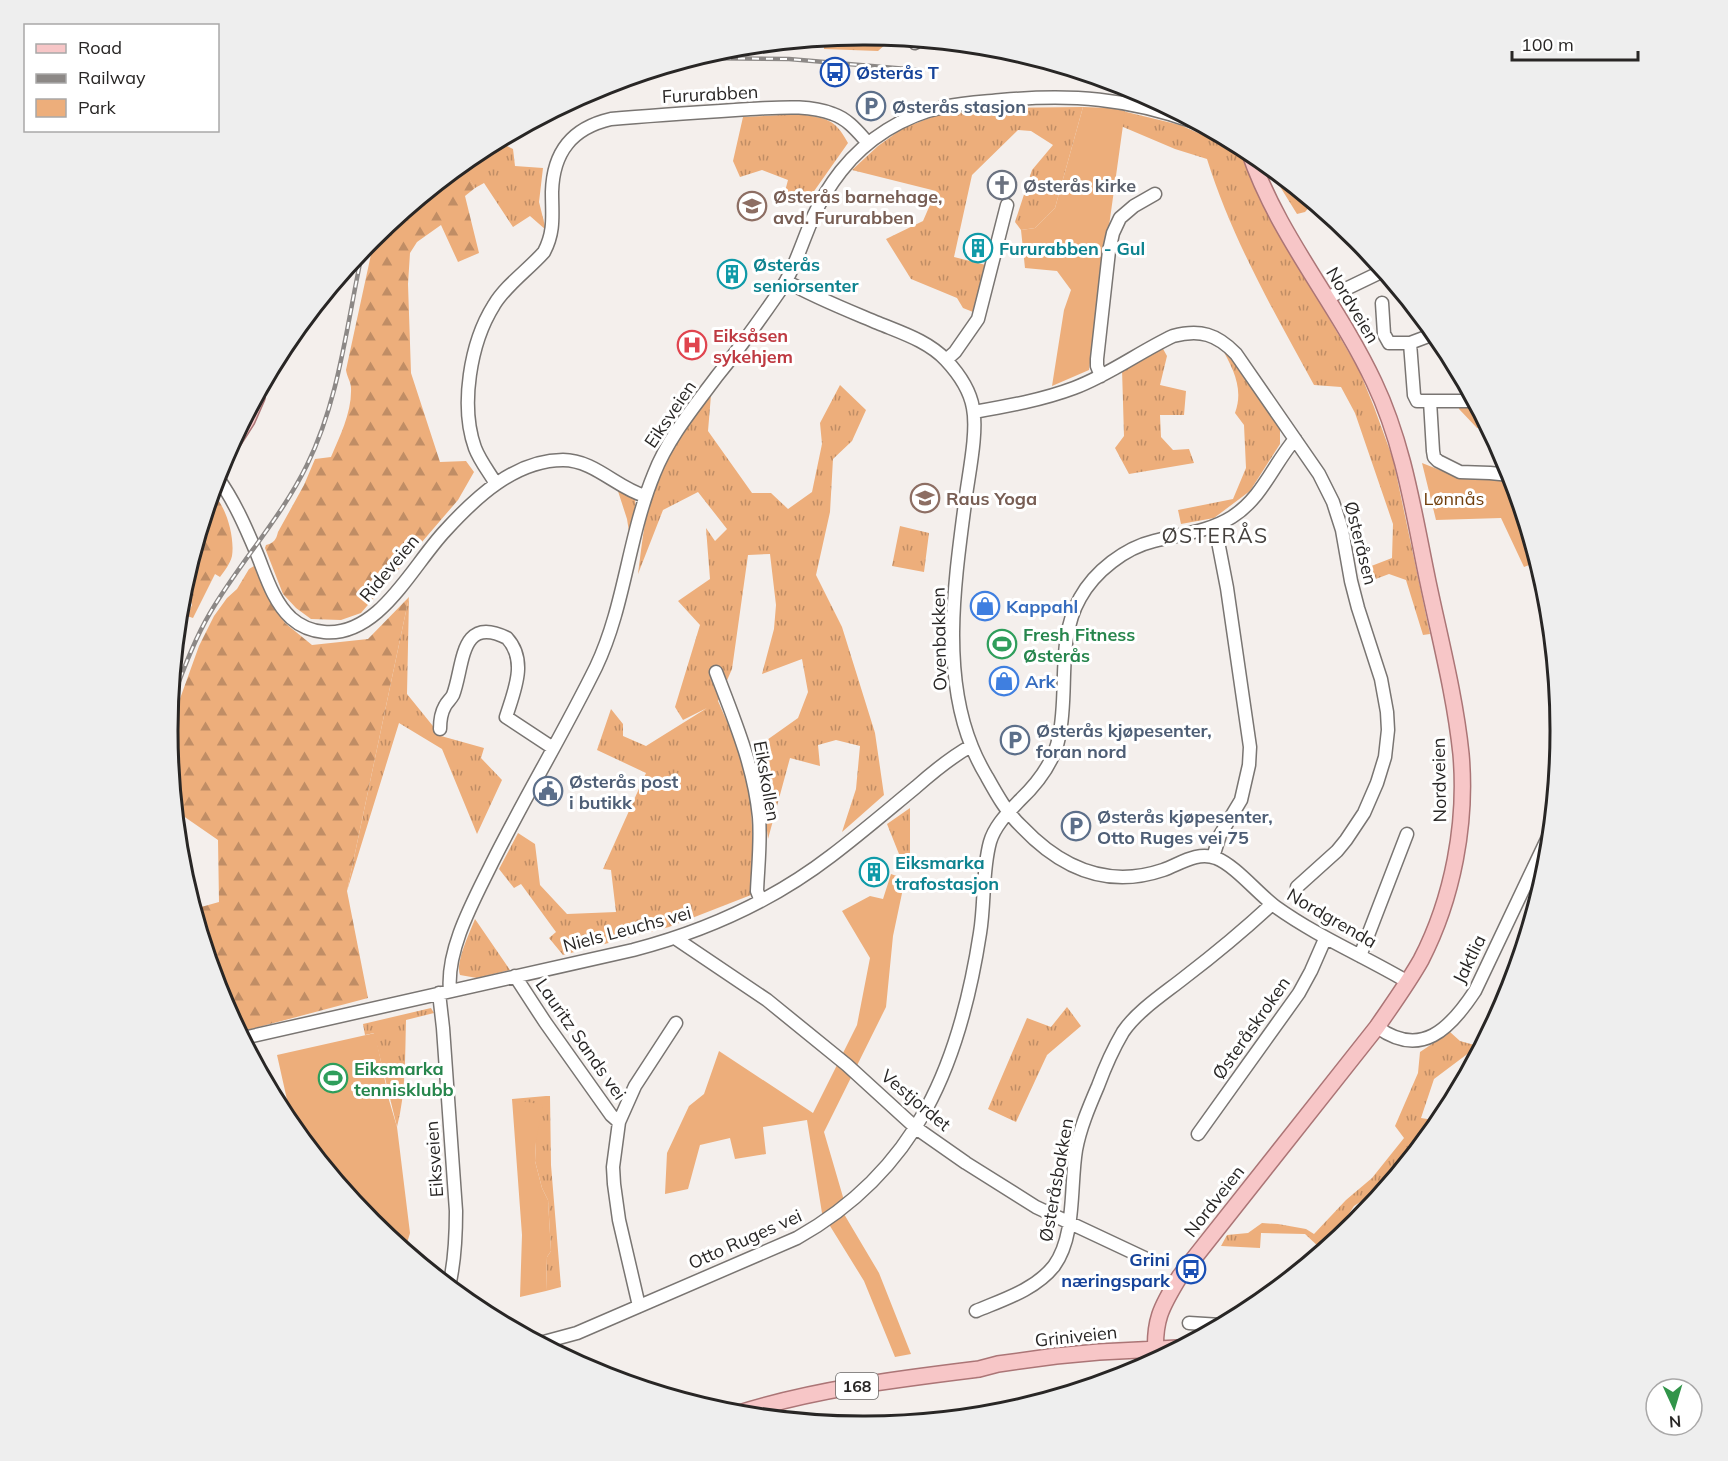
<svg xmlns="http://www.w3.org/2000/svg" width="1728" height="1461" font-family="Mulish,sans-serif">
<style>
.grass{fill:url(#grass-tufts)}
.forest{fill:url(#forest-firs)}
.park{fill:#edae7b}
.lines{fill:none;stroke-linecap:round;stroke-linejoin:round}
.minor-casing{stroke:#797572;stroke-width:15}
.major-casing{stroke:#ab7576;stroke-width:18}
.minor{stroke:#fff;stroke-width:12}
.major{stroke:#f7c6c7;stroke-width:15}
.rail-casing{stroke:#8c8886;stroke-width:4.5}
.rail{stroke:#fff;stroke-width:2;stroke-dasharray:7;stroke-linecap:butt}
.labels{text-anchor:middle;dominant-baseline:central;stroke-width:6;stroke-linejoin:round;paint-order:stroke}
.shield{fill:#fff;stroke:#686766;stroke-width:1.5}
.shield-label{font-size:16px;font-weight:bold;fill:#282625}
.transit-label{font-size:18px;font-weight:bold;fill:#164399;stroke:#fff;text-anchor:start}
.street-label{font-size:18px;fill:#282625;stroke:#fff}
.service-label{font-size:18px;font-weight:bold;fill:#4e5e75;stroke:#fff;text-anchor:start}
.worship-label{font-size:18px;font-weight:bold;fill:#5b616d;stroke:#fff;text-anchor:start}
.education-label{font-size:18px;font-weight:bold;fill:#785e54;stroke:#fff;text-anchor:start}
.culture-label{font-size:18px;font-weight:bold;fill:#0d838f;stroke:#fff;text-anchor:start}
.health-label{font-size:18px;font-weight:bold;fill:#be3a42;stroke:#fff;text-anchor:start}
.park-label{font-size:18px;fill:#72400e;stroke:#fff}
.shop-label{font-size:18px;font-weight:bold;fill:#366cbe;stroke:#fff;text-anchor:start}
.leisure-label{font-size:18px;font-weight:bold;fill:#27864d;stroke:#fff;text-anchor:start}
.quarter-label{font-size:21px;letter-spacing:1.5px;fill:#44403d;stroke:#fff}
.rim{fill:none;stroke:#282625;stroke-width:3}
</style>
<defs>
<pattern id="grass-tufts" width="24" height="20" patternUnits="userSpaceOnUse" patternTransform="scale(1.5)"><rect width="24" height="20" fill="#edae7b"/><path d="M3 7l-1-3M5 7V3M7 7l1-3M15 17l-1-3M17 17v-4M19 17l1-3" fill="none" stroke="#c08d65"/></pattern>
<pattern id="forest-firs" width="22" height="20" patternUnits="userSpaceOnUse" patternTransform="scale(1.5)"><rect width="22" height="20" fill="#edae7b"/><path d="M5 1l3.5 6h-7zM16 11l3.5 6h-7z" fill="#c08d65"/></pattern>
</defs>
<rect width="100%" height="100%" fill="#f4efec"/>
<!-- grass -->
<path class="grass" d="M864,35L894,37L878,51L824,49V38Z
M1083,107L1055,208L1035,228L1021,230L1015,222L1032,170L1053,145L1031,131L1018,130L972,175L954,257L986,265L973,312L963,308L957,298L911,279L886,239L923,221L936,191L852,170L878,146L903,128L943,113L988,108Z
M1110,108L1180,125L1241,152L1261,201L1359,370L1374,407L1393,459L1430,634L1423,635L1406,580L1389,574L1365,583L1361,570L1392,558L1393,524L1355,413L1341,387L1314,385C1274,312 1232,239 1207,159L1175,149L1109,121Z
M799,114C826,119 834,117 848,143L805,204L784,195L788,180L762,170L740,177L733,161L743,117Z
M497,141L513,149L515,166L543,168L539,202L546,230L530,216L513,227L484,183L475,188L468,177L458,168L478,152Z
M1271,169L1313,203L1305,212L1297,214L1271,172Z
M1162,347L1167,356L1160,385L1186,391L1184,415H1160L1161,437L1173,450L1189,449L1194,463L1129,474L1115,448L1124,436L1122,369Z
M1221,347L1239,365L1280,428V444L1250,491L1214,518L1181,524L1178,510L1233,499L1246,468L1244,425L1235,413C1244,389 1233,368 1221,347Z
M840,385L866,410L852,441L833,459L830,512L816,575L842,627L875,733L884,795L842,832L856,789L860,746L836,740L818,745L820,766L790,758L768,839L763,795L755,767L763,764L760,745L798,718L808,692L802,659L762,674L774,629L776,605L770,554L748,555L732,669L718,701C725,718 734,735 740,752C756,799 752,847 751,895L669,927L563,955L549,938L556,932L521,884L514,888L499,869L518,833L535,844L540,885L567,914L616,912L611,870L603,869L646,773L597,750L611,709L623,724V736L646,746L707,708L683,720L675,707L700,625L678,601L710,579L706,528L715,541L727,529L698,492L663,510L638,574C641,552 643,530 648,509C658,466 685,430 711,395L708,431L752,493H771L788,509L812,492L822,444L820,423Z
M616,485L635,499L636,512L630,538L627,519Z
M900,526L929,533L924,572L892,566Z
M409,597L407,694L441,736L484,748L481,758L502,780L477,834L442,749L399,723L347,891Z
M910,808V870L901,859L887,824Z
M475,919L510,970L477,978L460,975C455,963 470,932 475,919Z
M1067,1007L1081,1026L1047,1055L1016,1122L988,1109L1027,1018L1051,1027Z
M431,1008L434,1013L406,1020C405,1055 406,1093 397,1127L374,1033L365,1035L363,1024Z
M1450,1032L1460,1041L1478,1046L1434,1079L1421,1118L1440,1121L1388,1184L1354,1206L1336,1234L1320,1248L1305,1234L1261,1233L1260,1248L1221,1246L1227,1235L1248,1233L1262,1223L1278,1224L1306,1229L1314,1234L1346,1200L1372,1178L1404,1138L1395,1126L1418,1073L1420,1052Z
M546,1096H550L551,1165L561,1287L546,1291L547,1257L551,1251L548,1200L542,1188L535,1161L536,1142L512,1099Z"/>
<!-- forest -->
<path class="forest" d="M458,168L468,176L475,188L465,196L479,253L458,262L441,225L417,242L410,253L408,284L411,373L440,462L466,461L474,472L458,500L361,613L341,620L311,619L296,608L283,594L265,548L266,545C274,543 276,540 278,532L304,485L315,459L331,457C340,436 352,412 351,388C351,382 347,377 346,370L375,236Z
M212,493C226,505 235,537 232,556C230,564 225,570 220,577L215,574L193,618L187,616L192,605L190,598L181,594Z
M254,566L258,570L274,608L285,623L312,645L368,639L409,597L347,891L368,998L240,1032L221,997L194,909L219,902L218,840L176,811L168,732L199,646L214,616L227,598L237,589L249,569Z"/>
<!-- park -->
<path class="park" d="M1083,107L1110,108L1125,111L1089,370L1052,386L1064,310L1071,290L1057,271L1025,268L1021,230L1035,228L1055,208Z
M1458,404L1476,406L1488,428H1477L1459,409Z
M1422,463L1455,476H1511L1537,562L1524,567L1501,518L1436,520Z
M891,874L905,879L893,936L886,1007L824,1132L843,1197L844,1214L879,1273L911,1354L895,1357L864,1281L822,1213L807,1120L763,1127L766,1154L735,1159L730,1138L700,1145L688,1189L665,1194L667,1153L689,1106L704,1094L719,1051L813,1113L857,1025L870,958L842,911L870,896L883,899Z
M375,1033L389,1100L397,1127L410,1233L405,1250L372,1222L290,1123L292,1122L277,1055Z
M512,1099L543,1105L536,1142L535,1161L542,1188L548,1200L551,1251L547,1257L546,1291L520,1297L522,1235Z"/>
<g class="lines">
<!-- minor casing -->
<g class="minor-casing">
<path id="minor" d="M914,39L915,43
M786,281C816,298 847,310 878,323C902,333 928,341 946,360C959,374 970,390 973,408C978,433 968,477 965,503C955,580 941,672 972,747C976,757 981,767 987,777C997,795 1007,813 1022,827C1060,867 1107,889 1163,870C1180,864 1197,851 1216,858C1236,866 1258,894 1276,907C1318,937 1364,956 1408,982
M1327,298L1383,271
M1382,303L1384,334L1389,343H1410L1434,334
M1410,343L1414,395L1417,401H1430L1433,451L1434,457L1438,461L1460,472L1490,473L1510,475
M946,360L955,352L978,319L1007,205
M1101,376L1097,366V359L1109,251L1113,233L1120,218L1134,206L1155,194
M1430,401H1473
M974,412C1008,406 1042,400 1074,388C1109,375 1139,352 1173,336C1200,329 1217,334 1236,354L1319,474L1333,502L1342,530L1351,581L1358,608L1381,679L1387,712L1388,730L1385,757L1377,783L1364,813L1346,840L1337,851L1297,887
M217,477C234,500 246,528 257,554C266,576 273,601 291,618C300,626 312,631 324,632C379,637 412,566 445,531C475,498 515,460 563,460C594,460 617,488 645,496
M496,484C489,472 480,461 475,448C460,406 470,343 494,305C506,285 528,270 544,252C555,231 552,215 552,192C553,152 572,128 611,119C657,115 704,112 750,109C777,108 807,104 833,114C848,119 858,132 868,143
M716,672C734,719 754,766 759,817C761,841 758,867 757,891L761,901
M440,729C440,722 441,713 445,706C447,702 451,699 453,695C464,667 459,614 507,638C528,661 514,691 506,717L553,748
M1213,857L1220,835L1241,800L1249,765L1250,747L1227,588L1215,526
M675,938L767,1000L847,1065L916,1128L966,1163L1036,1207L1151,1261
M1360,956L1407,834
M515,976L545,1022L611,1115L619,1122L613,1167L614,1184L619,1220L639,1306
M450,991C446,949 474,900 492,863C525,797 563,734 596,667C625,606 628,537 654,474C668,438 694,407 717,376C739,349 759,321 779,292C795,269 802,242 814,215C821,200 830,185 841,171C866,139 904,115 944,107C963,103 982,102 1002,100C1072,94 1127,98 1194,122
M439,993L443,1028L456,1211C456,1236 455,1261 449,1286
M1377,1027C1421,1059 1450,1029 1475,991L1550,833
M243,1038L633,950C706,931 771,902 831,856C860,834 888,810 916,787C933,772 951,757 971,746
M619,1122L635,1086L676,1023
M1198,1134L1299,993L1311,971L1325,939
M976,1311C1002,1300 1035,1290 1054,1266C1076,1236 1070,1186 1076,1150C1080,1128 1089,1107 1098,1086C1105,1067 1113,1049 1123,1032C1137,1011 1165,993 1185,977C1215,954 1244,930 1272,904
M1189,1323L1221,1325
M540,1343L577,1333L797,1238C918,1170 960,1063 980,933C985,903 982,871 990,842C995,825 1008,813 1019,801C1037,784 1054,762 1059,737C1069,692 1056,640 1080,598C1095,571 1125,548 1154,541C1181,534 1208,532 1232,517C1262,498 1273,465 1295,439"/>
</g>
<!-- major casing -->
<g class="major-casing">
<path id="major" d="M233,442L247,420L257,397
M1156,1359C1153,1321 1161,1307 1180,1276L1377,1027C1392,1005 1408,983 1421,960C1453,898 1467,823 1461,754C1455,696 1440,639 1428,582C1414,515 1404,445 1374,382C1337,303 1277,235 1249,151
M736,1414C815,1389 898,1379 979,1369L998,1364L1056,1356L1099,1352L1178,1348"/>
</g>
<!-- minor -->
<use href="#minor" class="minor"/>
<!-- major -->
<use href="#major" class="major"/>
<!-- rail casing -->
<g class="rail-casing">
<path id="rail" d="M696,58L789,59L919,70
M170,705C182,674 193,642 210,613C240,562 281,518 307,465C340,398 347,321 363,249"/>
</g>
<!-- rail -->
<use href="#rail" class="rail"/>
</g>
<!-- icons -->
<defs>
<g id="bus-ring" transform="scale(1.5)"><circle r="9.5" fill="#fff" stroke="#1a4fb4" stroke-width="1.5"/><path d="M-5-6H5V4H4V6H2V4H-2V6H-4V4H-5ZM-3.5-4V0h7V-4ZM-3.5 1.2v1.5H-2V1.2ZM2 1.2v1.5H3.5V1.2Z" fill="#1a4fb4"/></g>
<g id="parking-ring" transform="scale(1.5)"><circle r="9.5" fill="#fff" stroke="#5c6f8a" stroke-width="1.5"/><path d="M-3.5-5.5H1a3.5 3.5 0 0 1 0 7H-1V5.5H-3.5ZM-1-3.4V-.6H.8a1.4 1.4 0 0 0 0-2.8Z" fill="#5c6f8a"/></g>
<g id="church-ring" transform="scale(1.5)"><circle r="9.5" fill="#fff" stroke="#6b7280" stroke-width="1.5"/><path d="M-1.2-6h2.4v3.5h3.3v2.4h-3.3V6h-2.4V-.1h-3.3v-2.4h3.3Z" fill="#6b7280"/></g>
<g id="school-ring" transform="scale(1.5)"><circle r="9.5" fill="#fff" stroke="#8d6e63" stroke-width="1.5"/><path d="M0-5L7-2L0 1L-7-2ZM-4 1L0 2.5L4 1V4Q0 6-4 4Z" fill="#8d6e63"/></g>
<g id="building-ring" transform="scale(1.5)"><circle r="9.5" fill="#fff" stroke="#0f9aa8" stroke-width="1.5"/><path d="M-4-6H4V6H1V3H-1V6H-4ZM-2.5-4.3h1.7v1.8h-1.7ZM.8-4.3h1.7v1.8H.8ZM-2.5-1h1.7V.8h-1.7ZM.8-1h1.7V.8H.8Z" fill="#0f9aa8"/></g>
<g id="hospital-ring" transform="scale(1.5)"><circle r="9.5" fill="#fff" stroke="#e0444e" stroke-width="1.5"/><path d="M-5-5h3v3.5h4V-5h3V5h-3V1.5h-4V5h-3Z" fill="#e0444e"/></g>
<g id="shop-ring" transform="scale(1.5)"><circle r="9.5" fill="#fff" stroke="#3f7fe0" stroke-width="1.5"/><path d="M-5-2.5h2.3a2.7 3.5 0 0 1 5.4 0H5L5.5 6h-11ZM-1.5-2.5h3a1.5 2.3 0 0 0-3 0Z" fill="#3f7fe0"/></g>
<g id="stadium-ring" transform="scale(1.5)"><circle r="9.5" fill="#fff" stroke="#2e9e5b" stroke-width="1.5"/><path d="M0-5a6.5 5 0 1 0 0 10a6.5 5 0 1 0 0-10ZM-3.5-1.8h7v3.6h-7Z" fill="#2e9e5b"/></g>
<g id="civic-ring" transform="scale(1.5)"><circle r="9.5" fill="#fff" stroke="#5c6f8a" stroke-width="1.5"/><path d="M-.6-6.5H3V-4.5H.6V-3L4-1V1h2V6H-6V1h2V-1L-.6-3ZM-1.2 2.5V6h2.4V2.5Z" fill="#5c6f8a"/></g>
</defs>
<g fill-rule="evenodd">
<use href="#bus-ring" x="835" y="72"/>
<use href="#parking-ring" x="871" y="106"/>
<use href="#church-ring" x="1002" y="185"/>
<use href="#school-ring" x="752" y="206"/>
<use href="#building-ring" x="978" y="248"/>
<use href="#building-ring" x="732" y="274"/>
<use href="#hospital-ring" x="692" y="345"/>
<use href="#school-ring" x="925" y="498"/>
<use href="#shop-ring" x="985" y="606"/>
<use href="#stadium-ring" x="1002" y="644"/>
<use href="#shop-ring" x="1004" y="681"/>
<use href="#parking-ring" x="1015" y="740"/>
<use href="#civic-ring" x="548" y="791"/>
<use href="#parking-ring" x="1076" y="826"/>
<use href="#building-ring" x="874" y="872"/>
<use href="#stadium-ring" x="333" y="1078"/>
<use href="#bus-ring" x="1191" y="1269"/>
</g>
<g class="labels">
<!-- shield labels -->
<rect class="shield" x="836" y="1373" width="42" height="26" rx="4.5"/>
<g class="shield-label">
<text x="857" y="1386">168</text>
</g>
<!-- transit labels -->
<g class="transit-label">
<text x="856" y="72">Østerås T</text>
<text x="1170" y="1259" text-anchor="end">Grini<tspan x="1170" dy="21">næringspark</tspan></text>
</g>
<!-- street labels -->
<g class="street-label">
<text transform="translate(710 94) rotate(-3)">Fururabben</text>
<text transform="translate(1353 305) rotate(59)">Nordveien</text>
<text transform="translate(670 414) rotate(-56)">Eiksveien</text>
<text transform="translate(1361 543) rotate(76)">Østeråsen</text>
<text transform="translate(389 568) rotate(-50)">Rideveien</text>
<text transform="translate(939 639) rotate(-91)">Ovenbakken</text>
<text transform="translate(1439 780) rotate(-91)">Nordveien</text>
<text transform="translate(767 781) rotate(80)">Eikskollen</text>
<text transform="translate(1332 918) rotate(30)">Nordgrenda</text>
<text transform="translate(627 929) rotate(-15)">Niels Leuchs vei</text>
<text transform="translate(1469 959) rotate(-64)">Jaktlia</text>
<text transform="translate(1251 1028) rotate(-55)">Østeråskroken</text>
<text transform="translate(581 1039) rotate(55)">Lauritz Sands vei</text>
<text transform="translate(916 1100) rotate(40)">Vestjordet</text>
<text transform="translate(434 1159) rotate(-94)">Eiksveien</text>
<text transform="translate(1056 1180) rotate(-80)">Østeråsbakken</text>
<text transform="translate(1214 1201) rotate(-52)">Nordveien</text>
<text transform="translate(745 1239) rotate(-24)">Otto Ruges vei</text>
<text transform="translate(1076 1336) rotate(-6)">Griniveien</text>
</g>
<!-- service labels -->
<g class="service-label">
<text x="892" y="106">Østerås stasjon</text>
<text x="1036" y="730">Østerås kjøpesenter,<tspan x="1036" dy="21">foran nord</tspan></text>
<text x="569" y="781">Østerås post<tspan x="569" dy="21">i butikk</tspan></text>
<text x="1097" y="816">Østerås kjøpesenter,<tspan x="1097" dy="21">Otto Ruges vei 75</tspan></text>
</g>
<!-- worship labels -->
<g class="worship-label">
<text x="1023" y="185">Østerås kirke</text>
</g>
<!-- education labels -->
<g class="education-label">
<text x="773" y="196">Østerås barnehage,<tspan x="773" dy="21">avd. Fururabben</tspan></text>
<text x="946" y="498">Raus Yoga</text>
</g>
<!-- culture labels -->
<g class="culture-label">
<text x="999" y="248">Fururabben - Gul</text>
<text x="753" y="264">Østerås<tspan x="753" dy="21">seniorsenter</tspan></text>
<text x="895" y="862">Eiksmarka<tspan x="895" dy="21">trafostasjon</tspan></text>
</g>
<!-- health labels -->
<g class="health-label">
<text x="713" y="335">Eiksåsen<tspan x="713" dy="21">sykehjem</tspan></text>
</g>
<!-- park labels -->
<g class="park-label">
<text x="1454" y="498">Lønnås</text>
</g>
<!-- shop labels -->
<g class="shop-label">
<text x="1006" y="606">Kappahl</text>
<text x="1025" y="681">Ark</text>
</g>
<!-- leisure labels -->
<g class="leisure-label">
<text x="1023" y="634">Fresh Fitness<tspan x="1023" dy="21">Østerås</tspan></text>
<text x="354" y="1068">Eiksmarka<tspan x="354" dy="21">tennisklubb</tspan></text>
</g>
<!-- quarter labels -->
<g class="quarter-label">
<text x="1215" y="535">ØSTERÅS</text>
</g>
</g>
<!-- crop -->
<path d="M0 0H1728V1461H0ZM863 45H865A685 685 0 0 1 1550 730V731A685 685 0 0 1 865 1416H863A685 685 0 0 1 178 731V730A685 685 0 0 1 863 45Z" fill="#eee" fill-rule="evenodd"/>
<path class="rim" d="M863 45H865A685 685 0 0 1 1550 730V731A685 685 0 0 1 865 1416H863A685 685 0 0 1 178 731V730A685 685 0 0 1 863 45Z"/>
<!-- legend -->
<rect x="24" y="24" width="195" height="108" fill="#ffffff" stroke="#a9a8a8" stroke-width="1.5"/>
<rect x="36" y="44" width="30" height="9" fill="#f7c6c7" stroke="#a9a8a8" stroke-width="1.5"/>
<text x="78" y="54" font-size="18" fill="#282625">Road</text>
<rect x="36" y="74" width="30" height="9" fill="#8c8886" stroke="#a9a8a8" stroke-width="1.5"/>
<text x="78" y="84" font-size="18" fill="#282625">Railway</text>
<rect x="36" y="99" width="30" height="18" fill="#edae7b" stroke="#a9a8a8" stroke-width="1.5"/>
<text x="78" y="114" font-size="18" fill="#282625">Park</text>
<!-- north arrow -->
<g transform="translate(1674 1407) rotate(176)"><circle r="28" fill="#ffffff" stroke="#a9a8a8" stroke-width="1.5"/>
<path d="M0-4.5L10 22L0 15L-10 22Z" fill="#319449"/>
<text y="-9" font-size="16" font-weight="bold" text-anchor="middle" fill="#282625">N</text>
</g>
<!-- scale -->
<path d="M1512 51v9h126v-9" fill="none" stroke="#282625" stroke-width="3"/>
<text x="1521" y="51" font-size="18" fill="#282625" stroke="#ffffff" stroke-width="4.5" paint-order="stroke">100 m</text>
</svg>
